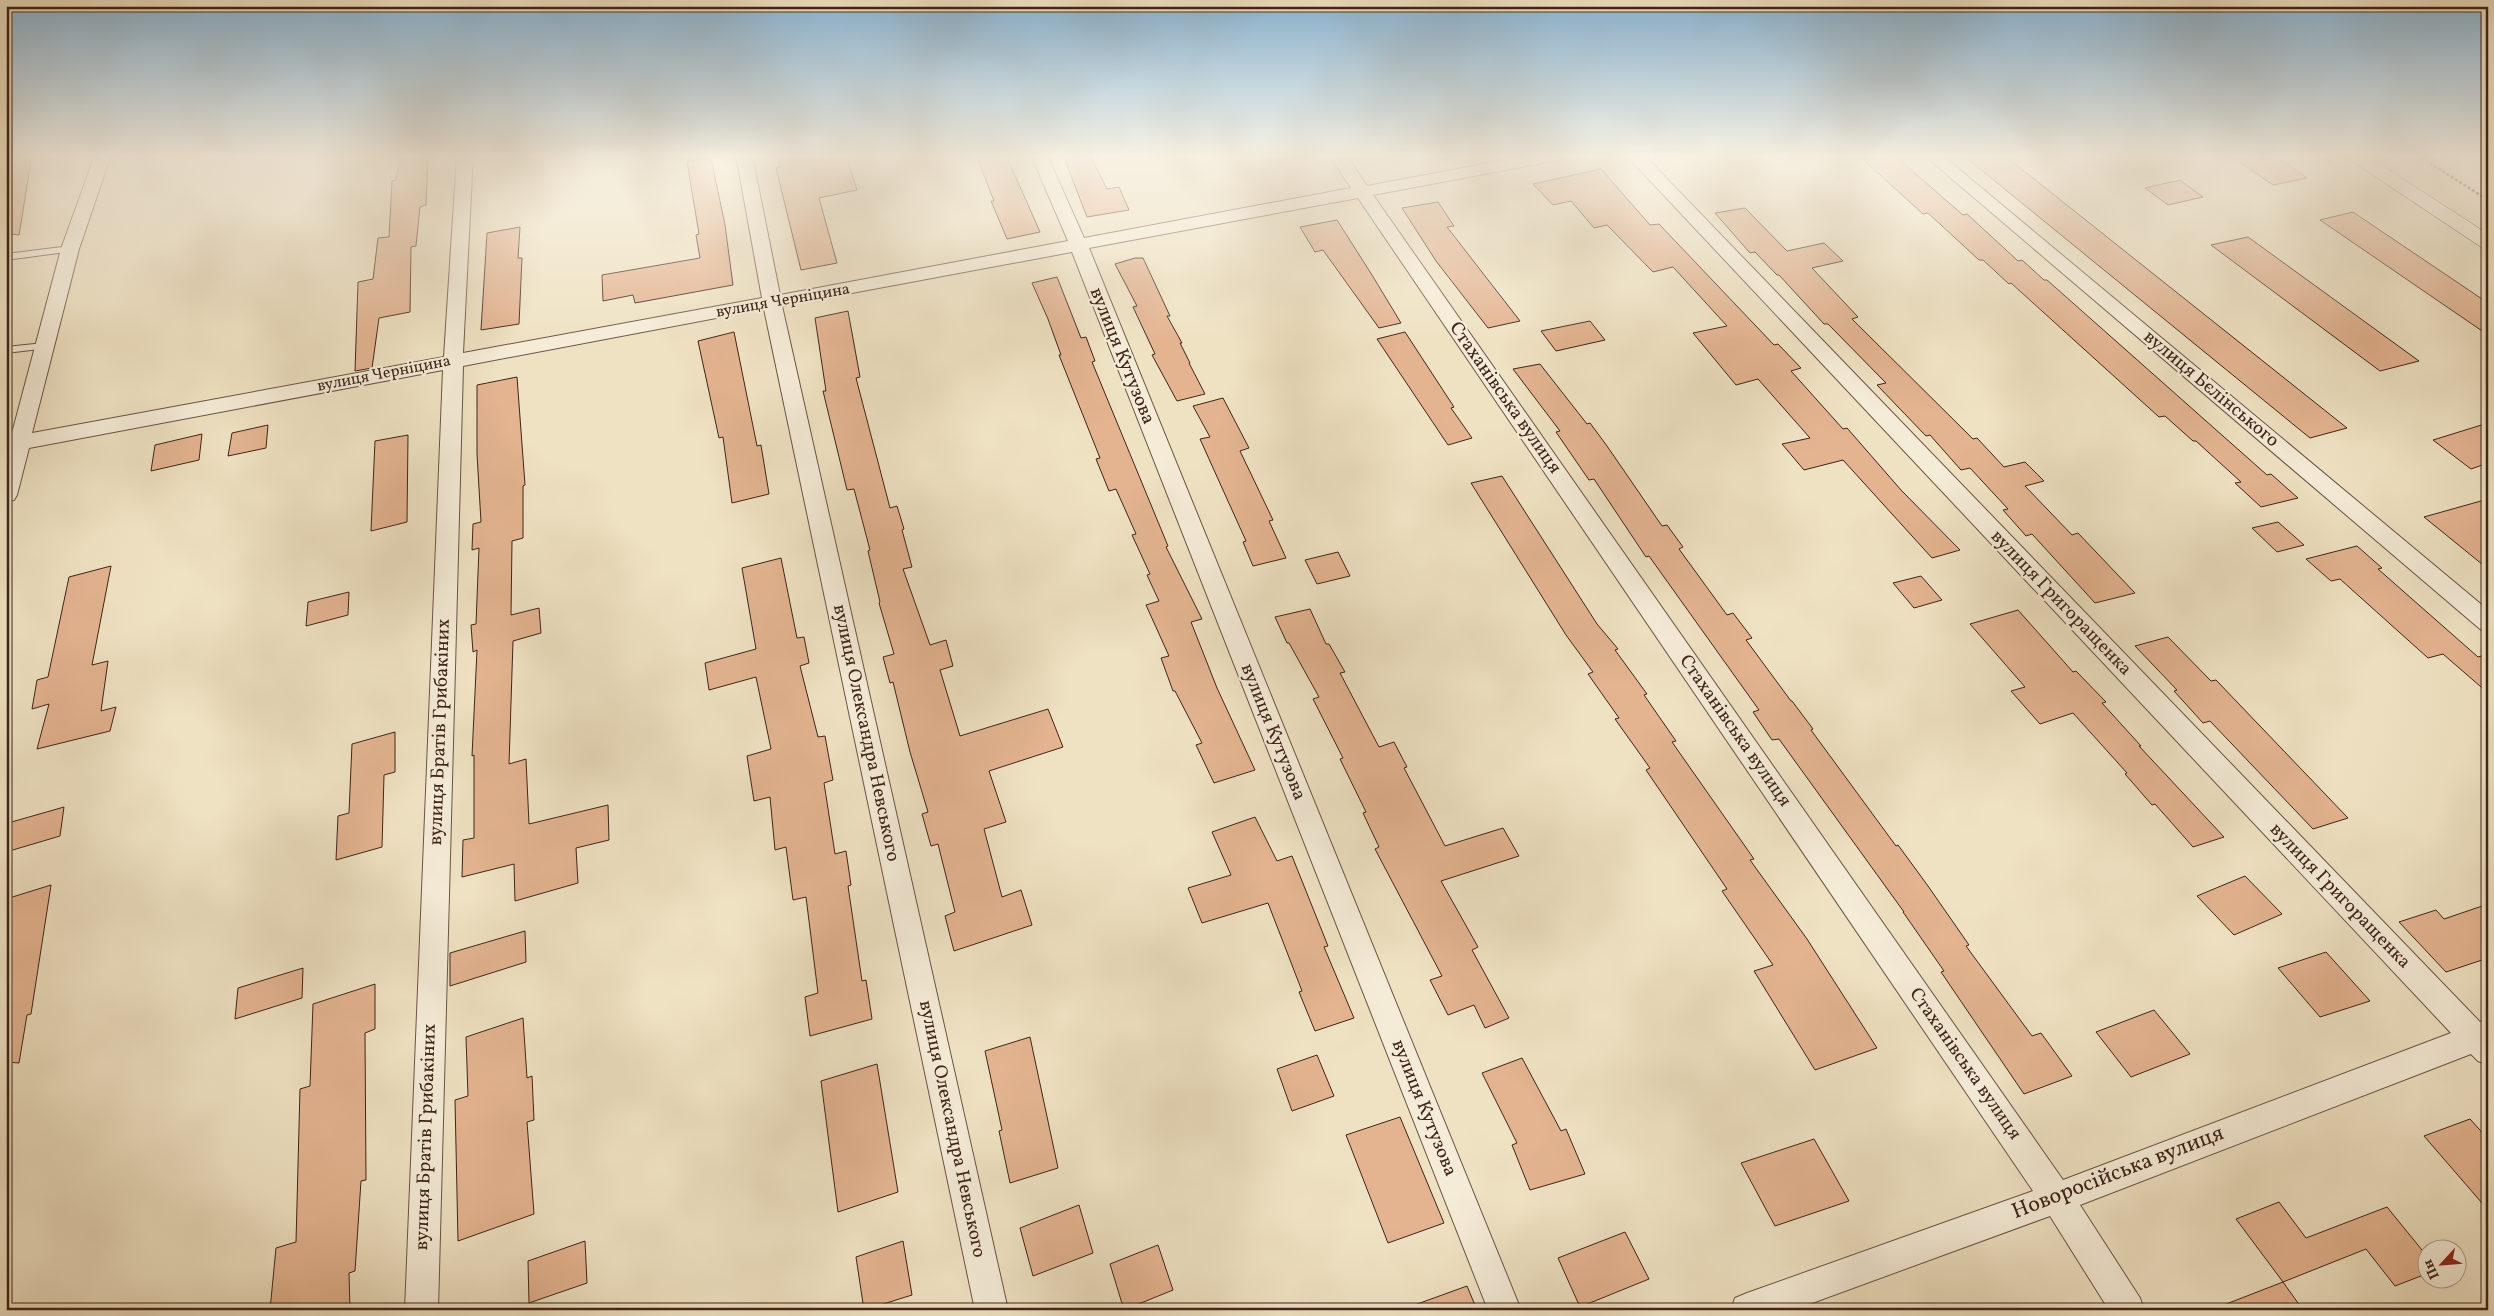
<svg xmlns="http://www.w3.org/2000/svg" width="2494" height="1316" font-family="Vollkorn,serif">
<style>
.building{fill:#e4b491;stroke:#3f2419}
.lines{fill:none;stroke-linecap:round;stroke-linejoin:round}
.service-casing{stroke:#6b5444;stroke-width:2}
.minor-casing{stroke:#6b5444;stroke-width:2}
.secondary-casing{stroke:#3f2419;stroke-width:1}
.path{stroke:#3f2419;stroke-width:2.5;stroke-dasharray:3 2;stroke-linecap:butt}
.service{fill:#f5ecd8;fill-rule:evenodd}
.minor{fill:#f5ecd8;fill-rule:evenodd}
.secondary{fill:#f5ecd8;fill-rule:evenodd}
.labels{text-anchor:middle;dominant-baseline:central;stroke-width:4.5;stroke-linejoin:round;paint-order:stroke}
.far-street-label{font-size:16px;fill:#3f2419;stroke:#f5ecd8}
.street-label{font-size:19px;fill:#3f2419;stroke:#f5ecd8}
.near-street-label{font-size:22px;fill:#3f2419;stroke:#f5ecd8}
</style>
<rect width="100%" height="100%" fill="#efe2c3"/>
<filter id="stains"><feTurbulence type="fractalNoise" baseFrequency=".004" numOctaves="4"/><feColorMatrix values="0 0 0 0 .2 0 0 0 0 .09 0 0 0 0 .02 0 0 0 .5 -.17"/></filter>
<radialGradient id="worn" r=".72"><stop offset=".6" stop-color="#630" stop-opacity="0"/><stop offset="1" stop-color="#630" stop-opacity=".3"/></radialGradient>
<!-- building -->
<path class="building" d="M6,155H32L19,235L6,233Z
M400,155H428L426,205L420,207L416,246L411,247L410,312L379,318L372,368L355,371L358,282L373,279L378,238L389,237L392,181L396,180Z
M777,155H846L857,190L819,198L837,263L801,270L776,168L780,167Z
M976,155H1006L1040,232L1007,239L991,201H994Z
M1063,155H1090L1107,189L1119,187L1129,210L1087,217Z
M1858,155H1894L1963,215L1967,214L2018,261L2022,260L2044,280H2047L2267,475L2271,474L2298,498L2261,507L2235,483L2241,482L2196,441H2193L2165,416L2159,417L2011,283L2009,284L1983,260H1979L1928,213L1923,214Z
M1963,155H2004L2347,428L2310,438Z
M2230,155H2274L2307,178L2273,185Z
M711,158L725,225L733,285L635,303L633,295L603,301L602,275L700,258L696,235L699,234L687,162Z
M1601,169L1650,225L1659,224L1774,345L1778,344L1801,368L1791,371L1843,429L1847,428L1901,490L1960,550L1932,558L1843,460L1804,470L1782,444L1810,438L1758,379L1736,385L1693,333L1727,326L1673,267L1653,272L1607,225L1594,228L1571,201L1553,205L1533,184Z
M2180,180L2203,197L2168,205L2145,188Z
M1438,202L1454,226L1447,227L1520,321L1488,328L1436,261L1402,208Z
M1745,208L1787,251L1824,243L1843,261L1812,268L1858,317L1852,319L1973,439L1977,438L2004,467L2025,462L2044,481L2025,486L2072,535L2078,533L2135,593L2095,603L2032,534L2026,536L2003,510L2008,509L1970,468L1961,470L1930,435L1926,436L1877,385L1886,383L1828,324H1824L1779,275H1777L1755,252L1750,253L1715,213Z
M2353,212L2488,303V335L2320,220Z
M1337,220L1372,275L1401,323L1379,328L1323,250L1315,252L1300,227Z
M520,227L518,258H522L519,324L481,330L487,233Z
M2248,237L2419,361L2380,371L2211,245Z
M1135,258H1143L1170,316H1167L1182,343H1180L1190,363H1189L1205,394L1177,401L1152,355L1155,354L1133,307L1137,306L1115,264Z
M1057,277L1081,338L1086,337L1095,361L1092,362L1168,546L1166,547L1202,619L1191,622L1217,688L1255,770L1214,783L1196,745L1202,743L1175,691H1173L1161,658L1169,656L1146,605L1159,601L1147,575L1150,574L1132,535L1136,534L1116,489L1109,491L1096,459L1100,458L1059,355H1061L1048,319L1032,283Z
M848,311L860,377L856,378L890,508L897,506L904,529L902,530L912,567L903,569L930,645L946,640L953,666L940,670L960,736L1048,709L1063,747L989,771L1006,822L984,829L1002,897L1021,890L1032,925L954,951L945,916L955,912L938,844L931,846L922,814L928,812L910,752L893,682L890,683L883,657L894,654L879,603L880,602L868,551L870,550L854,489L847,490L823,391H826L815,318Z
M1590,321L1605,340L1556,351L1541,331Z
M734,332L757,446L761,445L769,494L732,503L723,437L719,438L698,341Z
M1405,332L1454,407L1451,408L1472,438L1448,445L1377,339Z
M1540,364L1587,424L1590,423L1607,446L1662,526L1667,525L1683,547L1679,549L1727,615L1733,613L1752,638L1746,640L1791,701H1792L1813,729L1811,730L1896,846L1898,845L1928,886L1969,945L1966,946L2032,1036L2041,1033L2072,1076L2024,1094L1941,972L1944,971L1903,912H1904L1779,739L1772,740L1753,712L1759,710L1649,556L1646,557L1594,479L1589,480L1556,432L1560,431L1513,369Z
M517,377L525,485L523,486V538L512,541L511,615L539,608L541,633L513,641L509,764L526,759L529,824L608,805L609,840L576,848L578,883L515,901L514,864L462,877L463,840L474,838V755L472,756L477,650L473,652L471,625L476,624L479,548L472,550L473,524L481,522L477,454V385Z
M1223,398L1249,448L1240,451L1273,520L1269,521L1286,558L1253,566L1243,542L1246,541L1200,439L1210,437L1193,406Z
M2488,423V463L2471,469L2433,440Z
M268,425L266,448L228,456L232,433Z
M202,434L199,460L151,471L155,445Z
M408,435L407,522L371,531L375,441Z
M1502,476L1597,624L1618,649L1615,650L1647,694L1644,695L1676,741L1672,742L1754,859L1750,860L1807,939L1877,1048L1815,1070L1754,971L1773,965L1722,891L1727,889L1646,770L1650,768L1615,719L1619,718L1588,674L1593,672L1566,635L1471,483Z
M2488,499V569L2424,517Z
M2278,522L2304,545L2277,552L2252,528Z
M2357,546L2382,568L2378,569L2478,657L2488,654V693L2443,654L2428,658L2340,579L2331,581L2306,559Z
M1338,552L1350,576L1317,584L1305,560Z
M781,558L797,638L804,637L809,663L800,666L818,737L825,736L833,780L824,783L835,854L846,851L851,885L848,886L862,981L866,980L872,1019L810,1036L805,997L818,993L806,897L793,900L786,847L775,850L770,797L754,801L747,756L771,749L756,677L709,690L705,663L756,649L742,568Z
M111,566L92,665L108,661L101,711L116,707L110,731L37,749L49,704L32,709L37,680L48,677L69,577Z
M1921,576L1942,600L1914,608L1893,583Z
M349,592L348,615L306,626L308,602Z
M1310,609L1326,644H1329L1345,672L1340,673L1379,747L1394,742L1407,767L1404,768L1445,846L1503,828L1519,856L1441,881L1478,947L1472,950L1509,1018L1485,1028L1474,1005L1448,1015L1430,980L1442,976L1375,849L1379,847L1363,813L1366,812L1340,759L1343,758L1313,699L1319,697L1289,643H1287L1275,617Z
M2018,610L2073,672L2076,671L2106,702L2102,703L2141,746H2139L2224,837L2193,847L2155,804L2152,805L2125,774L2127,773L2073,713L2040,724L2011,691L2025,687L1970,624Z
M2168,637L2211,681L2216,680L2348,818L2313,829L2210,721L2203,723L2174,691L2177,690L2135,646Z
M395,732V772L384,775L382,847L336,860L338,816L349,813L352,744Z
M64,807L60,836L6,852L8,823Z
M1255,817L1277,861L1292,856L1328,946L1324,947L1354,1018L1315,1031L1299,992L1302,991L1268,903L1202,923L1188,888L1231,875L1212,832Z
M2245,876L2282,914L2234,935L2197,896Z
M51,885L31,1014L27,1015L19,1063L6,1062V899Z
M2488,904V958L2446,972L2399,922L2436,910L2444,919Z
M525,931L526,962L450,986V953Z
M2326,952L2370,1001L2320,1017L2278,968Z
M303,968L302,998L235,1019L238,988Z
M375,984V1029L365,1033L366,1180L361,1181L355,1271L349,1273L350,1310H270L276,1248L296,1242L300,1089L310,1086L313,1004Z
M2154,1010L2190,1054L2131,1077L2096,1032Z
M523,1018L527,1078L532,1076L534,1120L527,1122L534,1214L458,1241L455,1100L468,1096L466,1037Z
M1030,1037L1058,1168L1010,1183L999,1131L1002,1130L985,1051Z
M1317,1055L1334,1096L1292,1111L1277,1069Z
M1522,1058L1561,1131L1566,1129L1585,1174L1530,1190L1512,1145L1517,1143L1482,1073Z
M877,1064L898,1192L838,1212L821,1081Z
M1400,1117L1444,1223L1388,1243L1346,1135Z
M2470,1119L2488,1139V1210L2424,1136Z
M1814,1139L1849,1201L1775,1226L1741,1163Z
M2279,1202L2306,1238L2387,1207L2426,1255V1274L2395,1286L2366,1249L2283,1282L2236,1219Z
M1079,1205L1093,1253L1033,1276L1020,1228Z
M1625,1232L1649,1279L1580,1307L1558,1258Z
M585,1241L587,1283L529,1303L528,1261Z
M903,1241L912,1295L864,1310L856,1257Z
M1158,1245L1173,1290L1124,1310L1110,1264Z
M2283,1282L2303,1310H2217L2216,1308Z
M1467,1286L1477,1310H1409V1307Z"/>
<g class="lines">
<!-- service casing -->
<g class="service-casing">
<path id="service" d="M70,246L73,247V251L6,260V254Z
M44,343L48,344V348L6,353V347Z"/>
</g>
<!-- minor casing -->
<g class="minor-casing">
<path id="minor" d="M95,155H111L79,249L32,433L444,357L457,155H473L463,353L762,298L736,155H752L780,295L1068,241L1031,155H1047L1084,238L1351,188L1329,155H1346L1367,186L1531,155H1567L1559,160L1373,195L2063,1180L2451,1033L1626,155H1644L2480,1022L2488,1019V1065L2478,1061L2471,1054L2080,1205L2140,1298L2144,1310H2109L2050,1216L1793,1310H1731L1735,1298L1747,1293L2033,1191L1358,198L1089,248L1521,1310H1488L1072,252L782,306L1008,1310H975L764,309L463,366L438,1310H405L443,370L29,448L17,495L14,500L6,502V438L11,437L61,249Z
M1924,155H1942L2488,610V632L2480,629Z"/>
</g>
<!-- secondary casing -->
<g class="secondary-casing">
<path id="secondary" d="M2343,155H2366L2488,234V249L2481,247Z"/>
</g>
<!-- path -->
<path class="path" d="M2321,155L2330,162
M2417,155L2488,200"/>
<!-- service -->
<use href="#service" class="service"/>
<!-- minor -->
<use href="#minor" class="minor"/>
<!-- secondary -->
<use href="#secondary" class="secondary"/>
</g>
<!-- sky -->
<linearGradient id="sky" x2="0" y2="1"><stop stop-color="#8bb7d7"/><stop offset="0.46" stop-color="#f8f2e4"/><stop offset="1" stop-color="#f8f2e4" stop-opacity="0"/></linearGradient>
<rect width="2494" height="340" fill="url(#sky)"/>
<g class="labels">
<!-- far-street labels -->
<g class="far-street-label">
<text transform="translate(783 301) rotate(-10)">вулиця Черніцина</text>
<text transform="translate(384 374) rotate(-11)">вулиця Черніцина</text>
</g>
<!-- street labels -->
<g class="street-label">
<text transform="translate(1122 356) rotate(68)">вулиця Кутузова</text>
<text transform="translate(2211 389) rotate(40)">вулиця Бєлінського</text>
<text transform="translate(1505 398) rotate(55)">Стаханівська вулиця</text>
<text transform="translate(2061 603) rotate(46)">вулиця Григоращенка</text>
<text transform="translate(1735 731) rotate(55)">Стаханівська вулиця</text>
<text transform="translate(440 732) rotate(-88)">вулиця Братів Грибакіних</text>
<text transform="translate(1273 732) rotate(68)">вулиця Кутузова</text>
<text transform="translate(866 733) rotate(78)">вулиця Олександра Невського</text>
<text transform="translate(2340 896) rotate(46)">вулиця Григоращенка</text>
<text transform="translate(1965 1064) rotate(55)">Стаханівська вулиця</text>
<text transform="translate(1424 1108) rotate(68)">вулиця Кутузова</text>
<text transform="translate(952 1129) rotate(78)">вулиця Олександра Невського</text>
<text transform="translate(426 1137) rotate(-88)">вулиця Братів Грибакіних</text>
</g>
<!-- near-street labels -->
<g class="near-street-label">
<text transform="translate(2118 1173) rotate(-21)">Новоросійська вулиця</text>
</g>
</g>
<!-- margin -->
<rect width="2494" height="1316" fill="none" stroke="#efe2c3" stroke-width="25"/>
<rect x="8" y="8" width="2479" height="1301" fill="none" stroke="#3f2419" stroke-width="2.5"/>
<rect x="12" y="12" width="2469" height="1291" fill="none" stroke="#3f2419"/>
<!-- north arrow -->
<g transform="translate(2442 1264) rotate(244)"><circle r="24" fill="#f5ecd8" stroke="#ac9c8c"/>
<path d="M0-4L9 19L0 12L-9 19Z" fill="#8f2418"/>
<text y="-8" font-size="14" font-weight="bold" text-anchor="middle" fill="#3f2419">Пн</text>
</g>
<rect width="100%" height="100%" filter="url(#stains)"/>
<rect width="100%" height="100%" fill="url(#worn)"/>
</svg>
